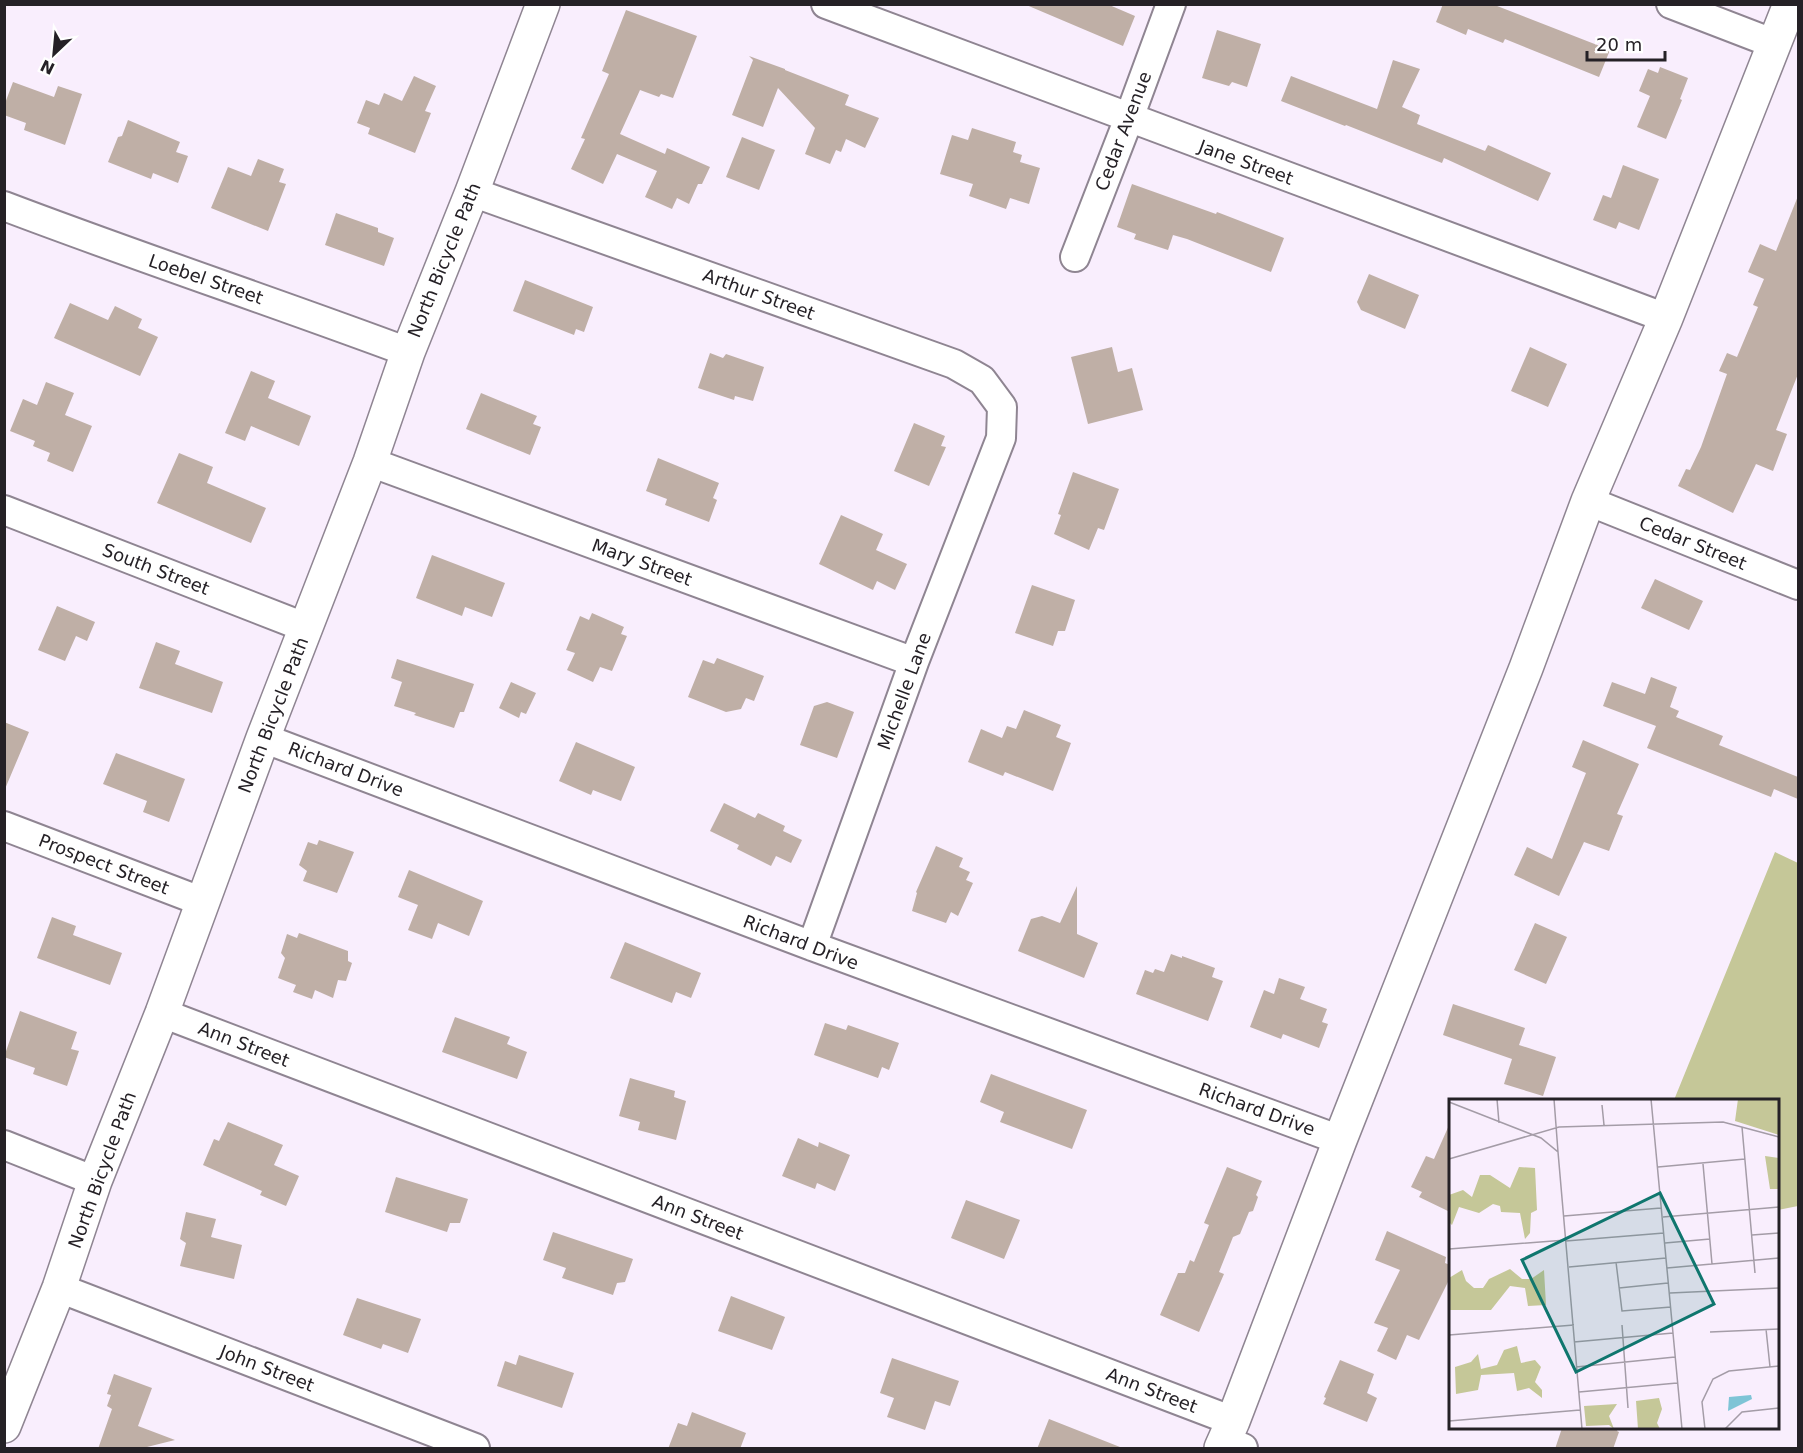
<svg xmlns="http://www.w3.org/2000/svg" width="1803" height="1453" font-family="'DejaVu Sans',sans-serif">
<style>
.green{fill:#c5c798}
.building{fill:#bfafa6}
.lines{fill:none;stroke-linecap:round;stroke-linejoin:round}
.street-casing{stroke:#8f8592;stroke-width:32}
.secondary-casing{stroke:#8f8592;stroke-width:36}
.street{stroke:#fff;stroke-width:28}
.secondary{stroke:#fff;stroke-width:33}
.labels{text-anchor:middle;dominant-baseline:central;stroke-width:4.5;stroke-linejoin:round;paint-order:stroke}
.street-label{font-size:18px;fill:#252126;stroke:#fff}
.inset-road{fill:none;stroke:#a49ca7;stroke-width:1.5}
.view{fill:#0f766e;fill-opacity:0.15;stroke:#0f766e;stroke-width:3}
.inset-edge{fill:none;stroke:#252126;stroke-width:3}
</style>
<rect width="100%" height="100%" fill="#f9eefd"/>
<!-- green -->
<path class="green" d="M1775,852L1798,863V1206L1778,1210V1100H1674Z"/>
<!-- building -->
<path class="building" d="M1024,4H1107L1135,16L1123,46Z
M1443,4H1492L1610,50L1599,77L1505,39L1503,43L1468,29L1466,35L1436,22Z
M626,10L697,36L673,98L661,94L659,97L640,90L620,134L665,154L667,148L710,167L702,184H698L689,204L677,198L672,209L645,197L657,171L617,154L603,184L571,169L585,139L581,138L609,74L602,71Z
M1217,30L1261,44L1247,87L1232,82L1229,86L1202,78Z
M749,56L785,69V70L849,95L845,105L879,118L865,148L846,139L841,152L836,150L830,164L805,154L815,128L778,88L763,127L732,115L753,60Z
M1393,60L1420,69L1402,107L1420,115L1417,124L1485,151L1488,145L1551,173L1538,201L1444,158L1442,163L1346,125L1345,126L1281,101L1291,76L1377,109Z
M1660,67L1688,78L1680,99L1682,100L1666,139L1637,127L1650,96L1639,91L1648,69L1658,73Z
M414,76L436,86L425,111L431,113L415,153L368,134L370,128L357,123L366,100L379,105L384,93L402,101Z
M13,82L54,97L58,86L82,94L65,145L24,130L26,123L4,115V106Z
M128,120L180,142L176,152L188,156L178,183L153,173L151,179L108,162L118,137L122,136Z
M972,128L1016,142L1013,152L1022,155L1020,162L1040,168L1029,204L1010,198L1006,209L969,196L973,184L940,174L952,135L968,140Z
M742,137L775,150L759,190L726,177Z
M258,159L284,169L279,182L286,184L268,231L211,208L228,167L251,176Z
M1623,165L1659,179L1639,230L1619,222L1616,229L1593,220L1603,195L1611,198Z
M1132,184L1216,214L1217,212L1284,238L1271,272L1187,239L1173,235L1168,250L1134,239L1136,234L1117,227Z
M1798,196V374L1776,430L1787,434L1773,471L1756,464L1733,513L1678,486L1686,469L1690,470L1701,447L1727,374L1719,371L1727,353L1737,357L1758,307L1753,305L1764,279L1748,272L1760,244L1776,251Z
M336,213L378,228V232L394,238L384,266L325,245Z
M1369,274L1419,295L1405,329L1361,310L1357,302Z
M525,280L593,307L584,332L576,329L574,335L513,311Z
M70,303L108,320L115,306L142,319L138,328L158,337L140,376L54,338Z
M1112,347L1118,372L1132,368L1143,410L1088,424L1071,357Z
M1530,347L1567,364L1548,407L1511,391Z
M710,353L723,358L726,354L764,367L753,401L735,396L734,400L698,388Z
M251,371L275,381L268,398L311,416L299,446L251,426L245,441L225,433Z
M46,382L74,393L65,415L92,426L73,472L47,461L50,453L33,446L35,441L10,431L23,399L37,405Z
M481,393L537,416L533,424L541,427L530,455L466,429Z
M914,423L945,436L941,446L946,447L929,486L894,471Z
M179,453L213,467L207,483L266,508L251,543L157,503Z
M658,458L719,483L713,498L717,500L709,522L665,505L667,499L646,491Z
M1073,472L1119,489L1104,530L1098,528L1089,550L1054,534L1061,515L1058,514Z
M841,515L883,534L876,550L907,564L895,590L877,581L873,590L819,564Z
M432,555L505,583L492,617L465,607L462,616L416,598Z
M1655,579L1703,601L1689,630L1641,608Z
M1032,585L1075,600L1065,631H1058L1053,646L1015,633Z
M57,606L95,622L87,641L76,636L65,661L38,650Z
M592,613L624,627L621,634L627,636L612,671L600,667L593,682L567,670L575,653L566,650L580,616L589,620Z
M156,642L180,651L175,664L223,682L212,713L139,688Z
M717,658L764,676L754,701L746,698L741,709L726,712L688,697L703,660L714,664Z
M397,659L474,684L464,712H460L454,728L414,715L416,713L394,706L402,682L391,678Z
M1651,677L1677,687L1670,707L1679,711L1676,717L1723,736L1719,745L1798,777V799L1774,789L1771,797L1647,748L1656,726L1603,706L1612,682L1645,694Z
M511,682L536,693L526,714L521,712L519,718L499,708Z
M827,702L854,712L837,758L800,745L814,706Z
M1024,710L1061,725L1056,737L1071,743L1053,791L1005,772L1003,776L968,762L981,729L1002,738L1007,726L1016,729Z
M4,722L29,732L5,789H4Z
M1583,740L1639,764L1617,814L1623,816L1609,851L1584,842L1559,896L1514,875L1527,847L1552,859L1586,773L1572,767Z
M576,742L635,767L621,801L593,790L591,795L559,781Z
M116,753L185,779L169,822L143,812L147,801L103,784Z
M724,803L755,818L758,813L785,826L783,831L802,840L791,863L776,856L771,866L737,849L739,845L710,831Z
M319,840L354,852L337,893L303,881L307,871L299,865L308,842L317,845Z
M936,846L963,858L959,867L970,872L966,880L973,883L958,916L951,912L946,923L912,911L917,893L916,892Z
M409,870L483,901L469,936L438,923L432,939L408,930L418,905L398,897Z
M1077,886V934L1098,943L1084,978L1018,951L1031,919L1042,916L1060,923Z
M52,917L76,926L73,935L122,953L110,985L37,958Z
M1535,923L1567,937L1546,984L1514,970Z
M299,933L348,951V961L352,963L346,981L338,980L333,998L315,990L312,999L293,992L296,985L278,978L285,958L281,953L287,934L297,938Z
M625,942L701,973L691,998L676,992L672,1003L610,978Z
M1171,954L1182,958V956L1215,968L1212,977L1223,981L1208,1021L1136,994L1145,970L1153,973L1155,969L1164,972Z
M1279,978L1305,987L1300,999L1327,1009L1322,1022L1328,1024L1319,1048L1283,1034L1281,1039L1250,1027L1264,990L1274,994Z
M1453,1004L1525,1028L1519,1045L1556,1057L1543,1096L1504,1084L1512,1059L1443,1035Z
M20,1011L77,1032L71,1049L79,1051L67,1086L33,1074L35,1068L4,1057Z
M455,1017L510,1037L507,1044L527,1052L517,1079L442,1052Z
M825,1023L846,1030L848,1025L899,1043L889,1070L882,1067L878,1078L814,1055Z
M991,1074L1087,1110L1072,1149L1000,1122L1004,1112L980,1102Z
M630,1078L675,1091L674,1097L686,1101L676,1140L638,1130L640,1122L619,1116Z
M228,1122L283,1145L274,1165L299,1176L286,1206L260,1195L262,1191L203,1165L214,1139L219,1141Z
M1450,1123V1212L1419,1197L1422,1192L1411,1187L1426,1156L1434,1159Z
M798,1138L818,1147L819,1142L850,1155L835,1191L817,1183L815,1189L782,1176Z
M1227,1167L1262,1181L1256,1195L1258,1197L1253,1211L1249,1212L1240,1234L1233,1237L1219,1272L1224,1274L1199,1332L1160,1315L1178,1273H1185L1190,1260L1194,1262L1209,1225L1204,1223Z
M396,1177L468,1199L460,1223H450L447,1232L385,1212Z
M966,1200L1020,1220L1004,1259L951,1238Z
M186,1212L216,1219L211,1237L242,1245L234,1279L180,1266L186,1243L180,1239Z
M1387,1231L1446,1257L1445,1263L1450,1265V1278L1419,1340L1407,1335L1396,1360L1377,1351L1388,1328L1374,1323L1400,1270L1375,1260Z
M553,1232L633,1259L625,1282L617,1283L613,1295L562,1278L566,1268L543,1260Z
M731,1296L785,1317L772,1350L718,1331Z
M357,1298L421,1319L408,1353L383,1344L381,1349L343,1335Z
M519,1355L574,1373L562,1408L497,1386L505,1361L516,1365Z
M892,1358L959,1381L950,1406L935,1401L925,1430L887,1417L894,1398L880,1393Z
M1340,1360L1374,1374L1367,1393L1377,1398L1367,1422L1323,1404L1326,1398L1324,1397Z
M114,1374L152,1388L138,1426L175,1440L139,1449H98L112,1409L107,1406L111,1395L107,1394Z
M692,1412L746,1433L740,1449H668L678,1423L687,1426Z
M1049,1419L1120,1447V1449H1037Z
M1562,1428H1618L1617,1431L1619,1432L1613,1449H1555Z"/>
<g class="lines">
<!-- street casing -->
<g class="street-casing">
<path id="street" d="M826,4L1666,318
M1671,4L1775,44
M472,192L954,364L982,380L1002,407L1001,438L914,662L812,946
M4,206C138,257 274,302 408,352
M1075,257L1129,118L1171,4
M370,462L914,662
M1588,501L1798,585
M4,510L307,628
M263,738L812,946L1340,1140
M4,826L203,902
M162,1013L1233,1421
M4,1145L95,1181
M59,1288L475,1448
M1224,1441L1243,1448"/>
</g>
<!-- secondary casing -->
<g class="secondary-casing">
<path id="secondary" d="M4,1426L59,1288L95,1181L162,1013L263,738L370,462L408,352L472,192L543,4
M1221,1448L1233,1421L1340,1140L1526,668L1588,501L1666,318L1790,4"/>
</g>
<!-- street -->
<use href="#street" class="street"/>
<!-- secondary -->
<use href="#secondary" class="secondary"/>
</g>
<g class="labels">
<!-- street labels -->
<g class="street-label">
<text transform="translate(1123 131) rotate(-69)">Cedar Avenue</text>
<text transform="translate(1246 162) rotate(20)">Jane Street</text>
<text transform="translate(444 260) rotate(-68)">North Bicycle Path</text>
<text transform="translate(206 279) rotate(19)">Loebel Street</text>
<text transform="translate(759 294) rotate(20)">Arthur Street</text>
<text transform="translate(1693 543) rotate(22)">Cedar Street</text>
<text transform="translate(642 562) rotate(20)">Mary Street</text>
<text transform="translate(156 569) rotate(21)">South Street</text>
<text transform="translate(904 691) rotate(-70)">Michelle Lane</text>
<text transform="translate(273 715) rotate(-69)">North Bicycle Path</text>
<text transform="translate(346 769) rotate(21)">Richard Drive</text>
<text transform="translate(104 864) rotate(21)">Prospect Street</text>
<text transform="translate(801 942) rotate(21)">Richard Drive</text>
<text transform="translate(244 1044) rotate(21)">Ann Street</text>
<text transform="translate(1257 1109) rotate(20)">Richard Drive</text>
<text transform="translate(102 1170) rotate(-70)">North Bicycle Path</text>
<text transform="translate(698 1217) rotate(21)">Ann Street</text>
<text transform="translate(267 1368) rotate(21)">John Street</text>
<text transform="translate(1152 1390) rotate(21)">Ann Street</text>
</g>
</g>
<!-- overview -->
<g transform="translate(1449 1099)">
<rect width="330" height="330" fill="#f9eefd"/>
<path d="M289,0H330V36L286,22ZM316,57L330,59V90H321ZM70,68L86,69L88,111L82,114L81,134L76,140L71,114L52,113L51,107L44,105L30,114L10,108L3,126L0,123V96L14,91L23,98L31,76H41L61,89ZM61,170L73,180H82L95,171L97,206L79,207L76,189L61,187L42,211H0V179L13,171L17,182L25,189H34L40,180ZM68,247L72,264L86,261L92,268L86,283L93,291V299L80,289L68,292L65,274L32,276L29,291L7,295L6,268L22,263L29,255L32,270L48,266L55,251ZM210,299L213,310L208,324L211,330H189L187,302ZM168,305L160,317L165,330L160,326L137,327L135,307Z" fill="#c5c798"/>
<path d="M302,296L303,300L279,312L280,298Z" fill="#7ec4d6"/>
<path class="inset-road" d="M48,0L50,24M105,0L109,53M202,0L233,330M0,3L92,39L109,53L133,330M153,6L155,26M293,28L306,174M0,60L110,28L274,23L330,38M254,65L263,165M209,68L296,60M115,117L212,109M214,118L330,108M303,136L330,134M117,142L215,134M216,144L261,140M0,150L117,141M167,163L173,212L222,208M120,168L217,159M218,169L330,159M170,189L219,184M221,194L330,189M173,226L179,309M317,230L321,268M261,233L330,230M0,236L125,226M125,243L224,234M127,268L226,258M130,293L228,284M0,322L131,311M256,330L253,303L264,280L280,272L330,267M276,330L293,313L330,309"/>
<path class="view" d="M211,94L265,205L127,273L73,161Z"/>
<rect width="330" height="330" class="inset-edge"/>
</g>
<!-- border -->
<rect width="1803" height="1453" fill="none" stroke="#252126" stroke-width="12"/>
<!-- north arrow -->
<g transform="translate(54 54) rotate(206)" stroke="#ffffff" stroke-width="4.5" paint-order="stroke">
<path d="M0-4.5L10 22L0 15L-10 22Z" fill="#252126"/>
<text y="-9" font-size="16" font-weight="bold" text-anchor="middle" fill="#252126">N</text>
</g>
<!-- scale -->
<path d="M1587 51v9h78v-9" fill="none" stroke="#252126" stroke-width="3"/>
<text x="1596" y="51" font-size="18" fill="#252126" stroke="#ffffff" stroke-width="4.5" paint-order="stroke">20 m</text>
</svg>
